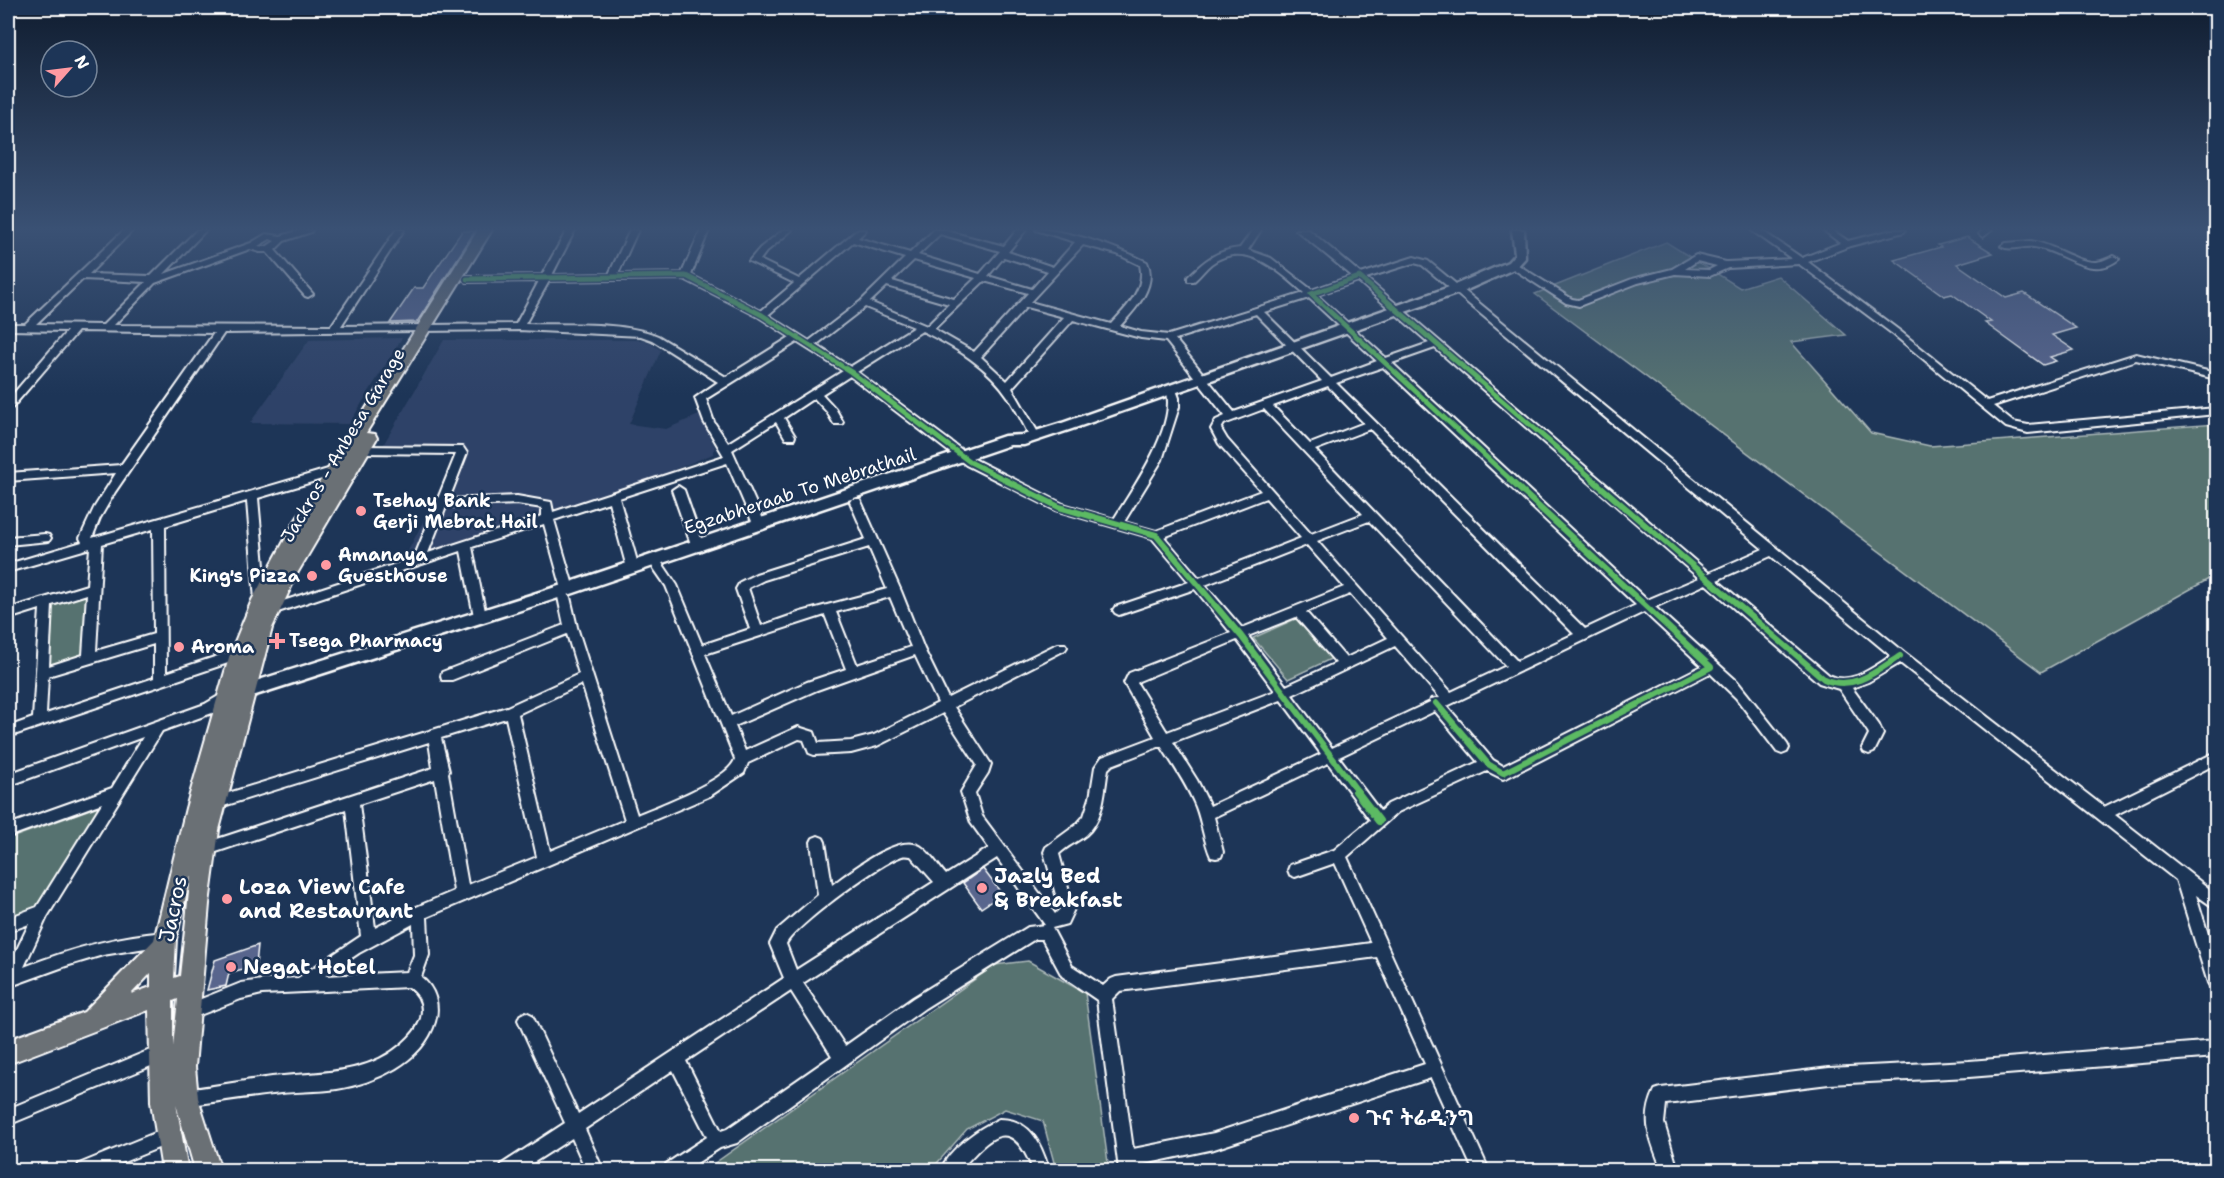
<svg xmlns="http://www.w3.org/2000/svg" width="2224" height="1178" font-family="'Shantell Sans','Noto Sans Ethiopic',sans-serif">
<style>
.built{fill:#2f4367}
.green{fill:#577270;stroke:#abb8b8;stroke-width:1.5}
.building{fill:#58658d;stroke:#fff;stroke-width:1.5}
.lines{fill:none;stroke-linecap:round;stroke-linejoin:round}
.street-casing{stroke:#fff;stroke-width:4}
.secondary-casing{stroke:#fff;stroke-width:5}
.primary-casing{stroke:#fff;stroke-width:4}
.street{fill:#1d3557;fill-rule:evenodd}
.secondary{fill:#1d3557;fill-rule:evenodd}
.primary{fill:#6b6f75;fill-rule:evenodd}
.cycleway-far2-casing{stroke:#1d3557;stroke-width:8}
.cycleway-far1-casing{stroke:#1d3557;stroke-width:10}
.cycleway-casing{stroke:#1d3557;stroke-width:11}
.cycleway-far2{stroke:#5cba63;stroke-width:5}
.cycleway-far1{stroke:#5cba63;stroke-width:6}
.cycleway{stroke:#5cba63;stroke-width:8}
.poi-dot{fill:#ff9aa2;stroke:#1d3557;stroke-width:2}
.labels{text-anchor:middle;dominant-baseline:central;stroke-width:5;stroke-linejoin:round;paint-order:stroke}
.street-label{font-size:18px;fill:#fff;stroke:#1d3557}
.poi-label{font-size:18px;font-weight:bold;fill:#fff;stroke:#1d3557;text-anchor:start}
.near-poi-label{font-size:21px;font-weight:bold;fill:#fff;stroke:#1d3557;text-anchor:start}
.near-street-label{font-size:21px;fill:#fff;stroke:#1d3557}
</style>
<rect width="100%" height="100%" fill="#1d3557"/>
<filter id="ink" filterUnits="userSpaceOnUse"><feTurbulence type="fractalNoise" baseFrequency=".0167" numOctaves="2"/><feDisplacementMap in="SourceGraphic" scale="12" xChannelSelector="R" yChannelSelector="G"/><feConvolveMatrix kernelMatrix="1 2 1 2 8 2 1 2 1" color-interpolation-filters="sRGB"/></filter>
<g filter="url(#ink)">
<!-- built -->
<path class="built" d="M402,338L349,424L250,423L309,340Z
M444,340H644L661,350L629,424L666,429L699,415L715,447L713,454L641,483L404,559L461,447H382Z"/>
<!-- green -->
<path class="green" d="M1666,242L1740,288L1778,276L1846,335L1791,342L1871,433L1930,446L2216,424V575L2041,672L1535,294Z
M93,591V657L47,672L49,605Z
M1302,616L1337,656L1288,679L1253,638Z
M104,804L44,907L8,921V839Z
M1028,961L1085,993L1109,1170H1056L1043,1121L1005,1109L967,1129L931,1170H705L995,965Z"/>
<!-- building -->
<path class="building" d="M462,231H475L417,322L390,323L414,288H423Z
M1967,237L1993,253L1957,264L2006,298L2024,293L2076,328L2052,335L2074,350L2050,357L2056,361L2043,365L1985,323L1991,322L1952,294L1944,296L1894,260L1941,247L1938,245Z
M983,869L1002,894L981,908L963,883Z
M258,945L256,965L229,973L226,986L207,990L215,960Z"/>
<g class="lines">
<!-- street casing -->
<g class="street-casing">
<path id="street" d="M124,230H133L89,274L151,276L197,230H206L164,274L251,243L266,234L281,236L300,230H312L311,232L284,241L275,250L313,294L308,297L305,296L267,252H260L250,249L155,283L114,325L331,326L396,230H404L341,326L516,324L539,281L467,282L462,279L467,276L542,275L567,230H575L552,275L609,274L630,230H638L618,274L682,273L701,230H709L691,275L761,311L794,283L749,261L760,248L783,230H792L766,252L760,260L799,279L857,230H866L858,238L910,253L934,230H943L1004,246L1017,230H1026L1008,252L1053,267L1075,242L1036,230C1064,228 1121,249 1147,262C1158,286 1135,310 1120,326L1141,332L1169,335L1304,293C1278,270 1245,239 1211,264C1205,269 1200,276 1194,281H1188V277C1204,261 1217,250 1240,248L1253,230H1261L1248,250L1271,258L1312,290L1352,276L1296,230H1309L1361,274L1414,257L1428,261L1904,652L2104,807L2216,752V764L2115,815L2216,894V909L2196,895L2216,960V990L2211,988L2208,983L2176,880L1900,663L1868,682L1852,688L1879,725L1883,734L1874,752L1869,754L1864,752L1862,748L1869,734L1868,732L1839,689L1819,683L1706,584L1655,607L1737,681L1787,744L1789,748L1787,752L1782,754L1777,752L1736,698L1710,673L1508,777L1503,779L1487,771L1398,812L1347,857L1489,1170H1473L1431,1078L1214,1149L1135,1166V1170H1119L1097,1000L1062,976L1042,939H1035L925,1008L737,1143L720,1148L686,1170H664L666,1164L707,1137L673,1070L585,1129L603,1170H586L572,1138L522,1170H500L502,1164L565,1123L518,1020L520,1015L526,1012L532,1015L578,1114L784,978L770,944L777,930L818,895L811,842L813,838L818,836L823,838L825,842L832,885C850,872 898,833 920,846C930,852 938,866 946,875L989,848L971,823L961,792L977,765L943,713L877,746L851,753L814,755L809,753L804,740L799,739L748,763L744,773L710,796L427,917L429,955L421,977C435,988 440,1005 435,1022C423,1062 375,1083 337,1089C316,1092 294,1091 273,1094C244,1097 215,1102 186,1106L180,1104L178,1098L180,1092L186,1090C215,1086 243,1081 272,1077C318,1072 365,1076 402,1044C410,1037 418,1029 421,1018C424,1005 420,995 409,987L262,994L241,999L187,1020L181,1017L179,1012L181,1007L241,983L262,980L298,978L361,936L346,809L201,857L196,856L194,851L196,846L433,768L429,742L214,809L209,807L207,803L209,799L507,707L579,674L567,634L452,680H442L441,676L442,672L564,625L558,597L560,594H568L570,597L577,627L637,815C658,806 729,780 735,759L666,586L648,560L650,557H658L677,585L702,645L750,629L736,589L740,582L756,574L866,539L850,502L852,499H860L901,591L924,649L948,698L1057,644H1065L1067,647L1065,650L954,707L991,764L988,773L975,793L982,816L1055,914L1060,909L1044,852L1046,847L1076,825L1084,816L1090,798L1095,767L1102,757L1155,737L1124,683L1129,673L1231,633L1195,589L1119,615L1115,613L1113,610L1115,607L1189,582L1152,538L1055,510L966,465L850,376L822,394L835,408L843,422L842,424H834L827,412L814,398L784,418L795,436L794,439H786L776,422L732,450L766,526L764,529L760,530L754,526L727,463L619,498L639,568L637,571L633,572L627,568L609,502L554,520L574,589L572,592H564L562,589L544,524L472,547L486,616L484,619H476L474,616L461,551L272,614L268,612L266,609L268,606L414,558L456,454L363,453L358,449L359,446L463,447L467,453L449,499L517,496L551,502L553,512L724,456L704,422L695,398L718,382L652,340L641,336L519,330L224,333L115,492L100,518L92,538L335,467L339,468L340,471L339,474L258,498L267,600L265,603H257L255,600L247,501L165,526L166,673L239,649L243,650L245,654L243,658L8,737V727L33,718L40,609L8,619V609L87,585L90,548L8,572V564L82,542L80,538L94,508L116,473L8,481V473L121,465L214,333L78,331L12,408L8,409V400L67,331L8,330V324H25ZM940,234L1000,251L980,274L918,255ZM270,239L275,241L266,247L258,246ZM853,242L905,258L861,301L809,341L768,315ZM1083,245L1117,254L1140,265C1146,289 1126,308 1111,324L1030,302ZM1004,257L1048,271L1032,289L988,276ZM914,260L976,278L954,299L892,281ZM1414,263L1422,265L1763,549L1709,573L1366,278ZM83,279L146,282L103,325L36,324ZM684,279L759,317L790,337L726,377L658,336C623,321 565,325 525,324L549,281ZM984,281L1028,293L974,352L934,329ZM1358,281L1429,343L1386,358L1317,295ZM887,286L949,304L927,326L870,302ZM1309,298L1377,361L1331,378L1264,312ZM865,307L914,327L850,367L816,345ZM1026,307L1064,317L1007,381L981,357ZM1256,314L1322,381L1234,412L1175,339ZM1073,320L1141,338L1166,341L1225,416L1216,420L1211,429L1219,444L1261,491L1156,531L1124,522L1162,460L1179,407V398L1175,387L1171,386L1166,389C1178,425 1133,488 1114,519L1063,504L974,459L857,372L922,331C955,347 988,366 1009,398C1017,411 1024,425 1031,439L1035,440L1040,436L1012,388ZM797,342L843,371L728,443L714,422L706,399ZM1435,348L1699,578L1647,600L1392,363ZM1383,367L1636,605L1585,629L1336,383ZM1328,386L1364,423L1310,444L1273,406ZM1264,409L1363,514L1311,534L1227,439L1221,429L1224,424ZM1370,429L1574,634L1517,661L1315,450ZM1266,498L1301,538L1199,578L1164,537ZM517,504L542,508V516L428,553L446,507ZM1369,521L1506,666L1451,692L1317,541ZM153,529L154,634L96,651L102,544ZM1307,545L1344,587L1242,628L1205,585ZM869,547L887,589L801,612L761,626L748,588L764,580ZM1771,556L1891,656C1872,668 1851,686 1829,675L1717,580ZM87,594L83,655L49,666L52,605ZM1350,594L1388,638L1346,658L1306,612ZM890,597L911,647L857,665L836,612ZM1644,612L1702,666L1503,766L1493,760L1447,706ZM825,615L846,669L807,682L731,716L705,654ZM1296,617L1336,663L1286,686L1248,636ZM1237,640L1275,691L1167,732L1137,683L1139,681ZM154,644V678L46,714L48,676ZM1395,646L1440,698L1431,699L1430,702L1332,748L1292,695ZM915,655L938,703L874,735L851,741L818,743L814,732L798,727L745,751L735,726L817,690ZM582,684L625,820L550,851L518,714ZM1281,700L1321,754L1210,806L1197,780L1173,742ZM1435,711L1478,762L1388,804L1380,811L1339,757ZM506,718L537,857L468,885L448,773L449,771L441,738ZM1161,746C1174,766 1187,785 1196,807C1202,823 1204,841 1211,857L1216,858L1221,857L1223,852L1214,817L1328,763L1370,820L1334,850L1290,865L1288,870L1290,875L1295,877L1335,863L1371,943L1116,977L1111,979L1103,986L1072,966L1052,928L1067,924L1074,909L1059,854C1067,846 1077,842 1086,835C1104,819 1104,792 1108,769L1112,765ZM435,779L454,891L414,908L375,928L359,804ZM911,856L934,882L796,970L786,944C795,926 881,862 902,856C905,855 908,856 911,856ZM997,858L1045,925L1028,927L913,998L845,1046L803,983ZM413,924L414,955L407,972L325,976L359,953ZM1377,957L1425,1064L1214,1133L1133,1149L1112,999L1120,991ZM791,991L832,1056L727,1129L721,1131L686,1061Z
M1751,230H1761L1802,258L1840,243L1823,230H1832L1848,241L1892,230H1905L1904,232L1850,246L1808,262L1900,331L1987,401L2136,354L2216,373V379L2136,360L1993,406L2013,422L2028,425L2216,408V414L2028,433L2006,427L1894,335L1799,264L1728,268L1710,276L1675,274L1638,283L1579,306L1566,303L1507,265L1509,263H1515L1572,299L1578,300L1632,279L1672,269L1696,255L1726,262L1792,259ZM1697,261L1717,266L1709,270L1685,269Z
M1983,230H1992L1983,237L1979,234Z
M2031,241C2053,244 2075,262 2095,262C2102,262 2108,258 2114,256L2119,259C2091,282 2062,250 2034,247C2023,245 2010,252 2001,246L2006,243Z
M678,486L684,490L704,547L702,550L698,551L692,547L672,490Z
M45,534L49,535L51,538L49,541L8,545V537Z
M227,691L232,692L233,696L232,700L215,712L162,731L47,917L24,967C70,949 115,936 165,932L170,934L173,939L170,944L103,955L66,966L8,987V968L29,924L8,932V918L37,907L102,803L8,837V825L112,788L143,737L8,786V774L205,704Z
M2216,1041V1057L1969,1077L1829,1084L1666,1104L1664,1123L1678,1170H1662C1651,1141 1640,1121 1655,1090L1661,1088L1829,1068L1969,1061Z
M162,1045L168,1047L170,1053L168,1059L8,1125V1109Z
M999,1119C1031,1119 1041,1144 1049,1170H1033C1011,1114 991,1135 960,1170H941C948,1149 979,1128 999,1119Z
M167,1128L173,1130L175,1136L173,1142L104,1170H77L79,1164Z"/>
</g>
<!-- secondary casing -->
<g class="secondary-casing">
<path id="secondary" d="M1512,230H1524L1525,258L1516,268L1462,292L1072,429L1024,445H1010L574,593L237,701L231,699L228,694L231,689L237,687L562,585L1004,436L1023,435L1062,423L1452,286L1508,262L1515,254Z"/>
</g>
<!-- primary casing -->
<g class="primary-casing">
<path id="primary" d="M478,230H492L366,433L375,434L377,438L298,572L272,628L219,830L209,904L195,1067L198,1098L221,1170H195L176,1104L188,1170H162L151,1102L149,1010L8,1064V1040L84,1012L154,940L186,808L230,654L252,600L294,523ZM191,874L180,976L174,978L176,939ZM151,973V987L131,994ZM178,999L173,1047V1001Z"/>
</g>
<!-- street -->
<use href="#street" class="street"/>
<!-- secondary -->
<use href="#secondary" class="secondary"/>
<!-- primary -->
<use href="#primary" class="primary"/>
<!-- cycleway-far2 casing -->
<g class="cycleway-far2-casing">
<path id="cycleway-far2" d="M467,279L686,276L762,315L851,372L970,462L1008,481
M1512,481L1311,294L1359,277L1595,481"/>
</g>
<!-- cycleway-far1 casing -->
<g class="cycleway-far1-casing">
<path id="cycleway-far1" d="M1005,480L1059,507L1156,535L1241,636L1358,792
M1593,480L1824,679C1853,692 1877,671 1900,656
M1436,703L1488,764L1503,773L1711,667L1510,480"/>
</g>
<!-- cycleway casing -->
<g class="cycleway-casing">
<path id="cycleway" d="M1356,791L1379,821"/>
</g>
<!-- cycleway-far2 -->
<use href="#cycleway-far2" class="cycleway-far2"/>
<!-- cycleway-far1 -->
<use href="#cycleway-far1" class="cycleway-far1"/>
<!-- cycleway -->
<use href="#cycleway" class="cycleway"/>
</g>
</g>
<!-- sky -->
<linearGradient id="sky" x2="0" y2="1"><stop stop-color="#101d30"/><stop offset="0.58" stop-color="#3a5174"/><stop offset="1" stop-color="#3a5174" stop-opacity="0"/></linearGradient>
<rect width="2224" height="395" fill="url(#sky)"/>
<!-- markers -->
<g class="poi-dot">
<circle cx="361" cy="511" r="6"/>
<circle cx="326" cy="565" r="6"/>
<circle cx="312" cy="576" r="6"/>
<path d="M274 632h6v6h6v6h-6v6h-6v-6h-6v-6h6z"/>
<circle cx="179" cy="647" r="6"/>
<circle cx="982" cy="888" r="6"/>
<circle cx="227" cy="899" r="6"/>
<circle cx="231" cy="967" r="6"/>
<circle cx="1354" cy="1118" r="6"/>
</g>
<g class="labels">
<!-- street labels -->
<g class="street-label">
<text transform="translate(343 445) rotate(-59)">Jackros - Anbesa Garage</text>
<text transform="translate(800 491) rotate(-18)">Egzabheraab To Mebrathail</text>
</g>
<!-- poi labels -->
<g class="poi-label">
<text x="373" y="501">Tsehay Bank<tspan x="373" dy="21">Gerji Mebrat Hail</tspan></text>
<text x="338" y="555">Amanaya<tspan x="338" dy="21">Guesthouse</tspan></text>
<text x="300" y="576" text-anchor="end">King's Pizza</text>
<text x="289" y="641">Tsega Pharmacy</text>
<text x="191" y="647">Aroma</text>
</g>
<!-- near-poi labels -->
<g class="near-poi-label">
<text x="994" y="876">Jazly Bed<tspan x="994" dy="24">&amp; Breakfast</tspan></text>
<text x="239" y="887">Loza View Cafe<tspan x="239" dy="24">and Restaurant</tspan></text>
<text x="243" y="967">Negat Hotel</text>
<text x="1366" y="1118">ጉና ትሬዲንግ</text>
</g>
<!-- near-street labels -->
<g class="near-street-label">
<text transform="translate(173 909) rotate(-78)">Jacros</text>
</g>
</g>
<!-- margin -->
<rect width="2224" height="1178" fill="none" stroke="#1d3557" stroke-width="30"/>
<rect x="15" y="15" width="2194" height="1148" fill="none" stroke="#fff" stroke-width="2" filter="url(#ink)"/>
<!-- north arrow -->
<g transform="translate(69 69) rotate(62)"><circle r="28" fill="#1d3557" stroke="#77869a" stroke-width="1.5"/>
<path d="M0-4.5L10 22L0 15L-10 22Z" fill="#ff9aa2"/>
<text y="-9" font-size="16" font-weight="bold" text-anchor="middle" fill="#ffffff">N</text>
</g>
</svg>
